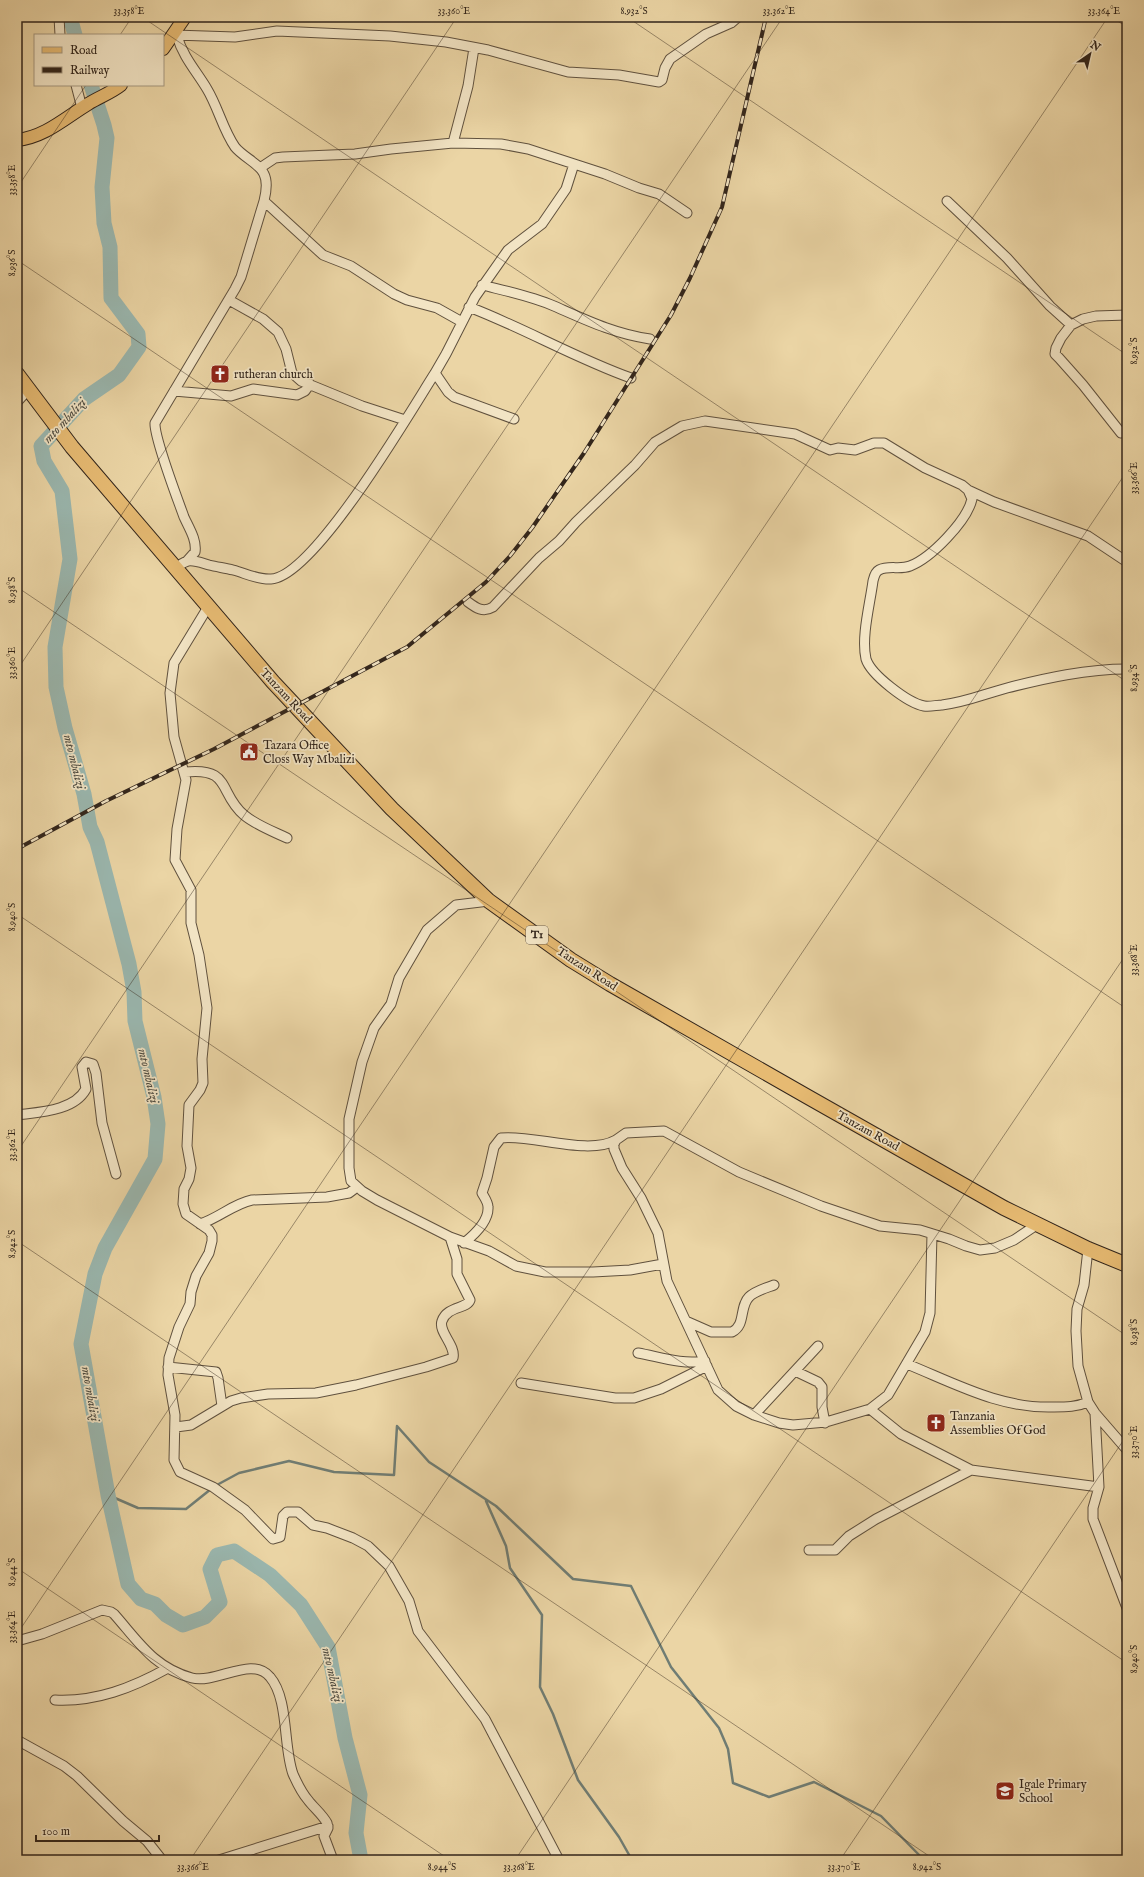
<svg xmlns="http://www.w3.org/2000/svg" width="1144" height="1877" font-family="'IM FELL English',serif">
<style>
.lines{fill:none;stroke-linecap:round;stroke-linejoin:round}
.stream{stroke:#707d74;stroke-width:2.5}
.river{stroke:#9ab7af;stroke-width:15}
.minor-casing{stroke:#60513e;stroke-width:11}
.major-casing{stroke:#32251b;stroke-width:14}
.highway-casing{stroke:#32251b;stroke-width:16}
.minor{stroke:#f2e4c4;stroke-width:9}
.major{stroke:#e6ba72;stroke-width:12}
.highway{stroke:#e6ba72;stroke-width:14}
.rail-casing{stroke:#32251b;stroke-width:4}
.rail{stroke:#f2e4c4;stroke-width:2.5;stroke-dasharray:8;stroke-linecap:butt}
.ticks{fill:none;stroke:#32251b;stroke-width:1;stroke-opacity:0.45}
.labels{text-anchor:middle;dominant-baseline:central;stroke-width:3.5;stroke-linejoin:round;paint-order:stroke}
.shield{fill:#f2e4c4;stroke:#6c5e4e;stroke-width:1}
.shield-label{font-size:11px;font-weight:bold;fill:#32251b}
.poi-label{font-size:12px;fill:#32251b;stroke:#f2e4c4;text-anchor:start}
.street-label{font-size:12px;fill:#32251b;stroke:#f2e4c4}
.water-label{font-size:13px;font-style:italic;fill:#4c4a40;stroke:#f2e4c4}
.neatline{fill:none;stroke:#32251b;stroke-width:1.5}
.ticks-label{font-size:10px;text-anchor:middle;fill:#32251b}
</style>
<rect width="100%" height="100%" fill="#ebd5a5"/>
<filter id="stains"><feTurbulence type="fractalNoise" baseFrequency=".005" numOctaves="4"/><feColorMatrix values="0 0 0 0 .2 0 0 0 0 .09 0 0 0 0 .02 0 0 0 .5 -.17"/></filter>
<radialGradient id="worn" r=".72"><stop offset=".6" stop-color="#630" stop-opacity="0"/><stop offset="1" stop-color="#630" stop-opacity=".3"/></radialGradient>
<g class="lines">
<!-- stream -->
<path class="stream" d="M215,1486L239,1473L289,1461L334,1472L394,1475L397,1426L429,1462L496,1506L573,1579L631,1586L671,1667L719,1728L728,1749L733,1783L769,1797L814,1782L881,1816L924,1860
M108,1495L138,1508L186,1509L211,1489
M486,1501L506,1546L510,1568L542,1615L540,1687L553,1714L578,1780L619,1837L632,1860"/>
<!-- river -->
<path class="river" d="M70,17L75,35
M91,85L104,125L107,138L102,187L104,223L110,247L111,298L138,334L139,347L119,375L84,399L41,446L44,461L62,491L70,559L55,647L56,687L65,728L84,794L90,827L97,842L129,964L134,992L135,1021L154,1097L158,1124L155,1159L105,1248L95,1274L81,1344L108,1495L128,1584L141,1599L155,1604L166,1615L183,1625L205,1617L220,1602L210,1569L217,1555L234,1551L270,1575L301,1605L328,1647L345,1738L360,1795L356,1833L361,1860"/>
<!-- minor casing -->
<g class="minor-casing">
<path id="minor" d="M59,17L60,35
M174,35L235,37L277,31L390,36L446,42L488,50L568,72L619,75L659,82L662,80L665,68L670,59L706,34L731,23L738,17
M177,36C183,57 197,72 207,89C218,107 223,130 235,147C243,157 260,164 264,174C268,182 266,193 264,201L241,277L235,289L155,423C154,438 178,500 184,517C189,528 197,540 195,552L187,561
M76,85L82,108
M453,143L468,86L474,48
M260,168L275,158L283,157L355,154L391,149L453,143L501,144L528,149L605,174L639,188L659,194L687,213
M264,201L323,255L351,266L394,294L407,300L437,308L462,322
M947,201L1007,258L1050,306L1071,325
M482,285C506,291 531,296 554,306C586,320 615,334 650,339
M229,300L263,319L278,332L286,349L292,373L301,381L362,406L405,420
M469,307C524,328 575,358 631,378
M435,373L448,392L454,397L514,419
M174,391L231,396L253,389L297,395L305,391L310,384
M17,402L29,389
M1121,433L1083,385L1059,358L1055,354L1056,348L1061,338L1071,325L1083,319L1096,316L1127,315
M968,490L994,502L1088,536L1127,562
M175,568C179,566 183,562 188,561C195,560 202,563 209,565C217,567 225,568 233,570C245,573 258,580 271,579C314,577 410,412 435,373L446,354L475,297L508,250L542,224L566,189L574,164
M468,602C476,608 483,613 493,607L539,558L559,541L576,522L635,465L655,442L682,426L705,421L795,434L830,450L838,448L855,450L874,443H884L925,468L962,485L968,490L972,499C967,521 931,558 910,566C900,570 889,565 879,570C875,572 874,577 873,581C870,604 861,637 866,659C871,675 908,703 924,706C930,707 937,705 942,705C967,702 984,694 1007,688C1046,678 1087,669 1127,669
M208,607L174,663L170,693L174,737L186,780L177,829L175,860L191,890V923L199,955L207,1008L202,1059L203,1083L200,1090L189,1105L187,1146L191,1168L189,1179L184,1189L183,1204L186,1214L209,1230L212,1235V1241L209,1253L196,1276L191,1292L190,1304L179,1327L169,1358L168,1375L175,1415L174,1460L180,1472L213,1487L245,1510L273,1539L280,1537L283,1516L287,1512H298L313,1525L327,1528L353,1538L368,1546L389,1566L409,1601L418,1631L485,1719L559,1860
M185,772C232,767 218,793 244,815C256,825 272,831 287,838
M489,901L456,905L427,930L399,978L391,1004L374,1028L362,1062L349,1119V1168L351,1181L362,1191L377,1200L450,1237L489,1251L516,1266L545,1272H593L630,1270L663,1264
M17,1115C40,1112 74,1111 86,1089L82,1067L86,1062L93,1064L96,1073L102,1123L116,1174
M200,1224C219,1218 233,1204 252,1200L327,1197L349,1193L357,1187
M932,1234L930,1313L925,1332L888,1395L870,1409L826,1422L793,1425L779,1423L754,1415L736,1406L718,1390L667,1281L658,1233L641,1198L622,1168L614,1149V1144L616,1140L626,1133L664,1131L739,1172L821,1206L880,1226L920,1230L949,1239L966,1246L980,1250L995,1248L1014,1240L1038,1224
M464,1243C474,1235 489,1221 488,1207C488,1202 484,1197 482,1193L487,1178L494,1147L501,1138C532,1134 588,1156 616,1140
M1088,1249L1084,1285L1077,1309L1076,1331L1078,1366L1088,1402L1095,1413L1127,1450
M686,1321L711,1332H732C746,1325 739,1307 749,1297C755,1291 766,1288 774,1285
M638,1353C660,1357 682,1365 705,1361
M907,1364C956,1384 1001,1409 1054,1407C1066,1407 1077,1407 1088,1402
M168,1367L216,1372L218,1378L222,1406
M795,1371L818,1382L822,1387V1407L825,1423
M521,1383L615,1398H634L661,1389L707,1366
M870,1409L901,1434L971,1470L1099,1487
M1095,1413L1099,1487L1093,1508V1519L1127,1608
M754,1415L818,1346
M176,1427L191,1425L231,1401L241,1398L268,1394L316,1393L356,1385L426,1367L453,1358C456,1345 438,1332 442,1321C447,1306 467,1309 470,1300L457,1274V1259L450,1237
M809,1550H835L849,1536L876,1519L971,1470
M17,1641L42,1634L102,1610L111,1612L114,1614C138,1641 154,1668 192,1678C217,1684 252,1655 270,1677C289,1699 283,1747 293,1774C297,1783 301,1792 308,1800C314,1808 322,1814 327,1823L328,1828L324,1836L333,1860
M55,1700C96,1702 132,1688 168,1668
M17,1740L64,1766L77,1776L123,1821L147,1841L162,1860
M219,1860L328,1826"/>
</g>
<!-- major casing -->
<g class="major-casing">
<path id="major" d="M163,49L185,17
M17,140C45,137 65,118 88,104C99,97 111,93 121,85"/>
</g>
<!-- highway casing -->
<g class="highway-casing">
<path id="highway" d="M17,374L72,447L273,682L392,809L489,901L571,960L610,984L808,1097L1004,1208L1088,1249L1127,1265"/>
</g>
<!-- minor -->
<use href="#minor" class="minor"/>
<!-- major -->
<use href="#major" class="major"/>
<!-- highway -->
<use href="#highway" class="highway"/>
<!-- rail casing -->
<g class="rail-casing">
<path id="rail" d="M17,849L106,801L214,749L407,647L486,582L510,556L532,528L584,453L671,315L690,278L722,207L766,17"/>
</g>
<!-- rail -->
<use href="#rail" class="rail"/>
</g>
<!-- ticks -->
<path class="ticks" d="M142,17L1127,682M627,17L1127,355M1111,17L1127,27M120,35L132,17M17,188L86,85M17,260L1127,1009M17,587L1127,1336M17,670L457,17M17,914L1127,1663M17,1152L783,17M17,1241L935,1860M17,1568L450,1860M17,1634L1108,17M190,1860L1127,471M515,1860L1127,953M840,1860L1127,1435"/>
<!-- icons -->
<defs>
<g id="church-square" transform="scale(1)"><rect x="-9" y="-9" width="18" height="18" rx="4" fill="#8f2418" stroke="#f2e4c4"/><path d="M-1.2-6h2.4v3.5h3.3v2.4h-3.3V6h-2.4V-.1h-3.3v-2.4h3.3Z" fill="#fff"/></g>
<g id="civic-square" transform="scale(1)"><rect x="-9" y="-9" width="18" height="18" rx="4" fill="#8f2418" stroke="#f2e4c4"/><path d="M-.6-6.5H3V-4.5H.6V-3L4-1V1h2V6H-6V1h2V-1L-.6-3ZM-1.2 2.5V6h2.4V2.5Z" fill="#fff"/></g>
<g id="school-square" transform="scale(1)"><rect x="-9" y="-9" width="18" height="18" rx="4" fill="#8f2418" stroke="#f2e4c4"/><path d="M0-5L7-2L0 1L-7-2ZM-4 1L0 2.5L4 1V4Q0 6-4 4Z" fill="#fff"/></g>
</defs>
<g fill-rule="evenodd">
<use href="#church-square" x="220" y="374"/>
<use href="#civic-square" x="249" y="752"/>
<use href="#church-square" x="936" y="1423"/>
<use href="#school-square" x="1005" y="1791"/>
</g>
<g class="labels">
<!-- shield labels -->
<rect class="shield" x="526" y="926" width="22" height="18" rx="3"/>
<g class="shield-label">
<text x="537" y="935">T1</text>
</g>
<!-- poi labels -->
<g class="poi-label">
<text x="234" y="374">rutheran church</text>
<text x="263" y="745">Tazara Office<tspan x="263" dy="14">Closs Way Mbalizi</tspan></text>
<text x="950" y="1416">Tanzania<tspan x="950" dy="14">Assemblies Of God</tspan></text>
<text x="1019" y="1784">Igale Primary<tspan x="1019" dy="14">School</tspan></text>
</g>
<!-- street labels -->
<g class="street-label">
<text transform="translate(286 696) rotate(47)">Tanzam Road</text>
<text transform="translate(587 969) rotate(33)">Tanzam Road</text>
<text transform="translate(868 1131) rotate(29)">Tanzam Road</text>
</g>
<!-- water labels -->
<g class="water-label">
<text transform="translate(65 421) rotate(-47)">mto mbalizi</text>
<text transform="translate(74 762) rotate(76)">mto mbalizi</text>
<text transform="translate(148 1076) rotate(77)">mto mbalizi</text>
<text transform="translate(90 1394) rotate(80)">mto mbalizi</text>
<text transform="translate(332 1675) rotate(77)">mto mbalizi</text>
</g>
</g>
<!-- margin -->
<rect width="1144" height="1877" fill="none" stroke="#ebd5a5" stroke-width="44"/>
<!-- legend -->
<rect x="34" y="34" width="130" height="52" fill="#f2e4c4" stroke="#a59880"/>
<rect x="42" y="47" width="20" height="6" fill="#e6ba72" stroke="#a59880"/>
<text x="70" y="54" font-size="12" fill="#32251b">Road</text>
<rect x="42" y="67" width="20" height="6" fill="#32251b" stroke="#a59880"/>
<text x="70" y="74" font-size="12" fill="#32251b">Railway</text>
<!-- north arrow -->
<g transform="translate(1090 54) rotate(34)" stroke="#f2e4c4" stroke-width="3" paint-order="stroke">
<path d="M0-3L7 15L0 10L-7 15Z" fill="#32251b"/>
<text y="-6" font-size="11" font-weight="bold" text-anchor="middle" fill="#32251b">N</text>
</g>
<!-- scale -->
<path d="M36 1835v6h123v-6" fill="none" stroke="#32251b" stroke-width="2"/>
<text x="42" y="1835" font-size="12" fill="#32251b" stroke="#f2e4c4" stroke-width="3" paint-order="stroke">100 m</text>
<rect x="22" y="22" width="1100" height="1833" class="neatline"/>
<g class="ticks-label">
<text x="129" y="14">33.358°E</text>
<text x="454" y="14">33.360°E</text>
<text x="634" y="14">8.932°S</text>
<text x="779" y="14">33.362°E</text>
<text x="1104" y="14">33.364°E</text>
<text transform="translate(11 180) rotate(-90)" y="4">33.358°E</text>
<text transform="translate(11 263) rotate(-90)" y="4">8.936°S</text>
<text transform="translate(1133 351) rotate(-90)" y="4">8.932°S</text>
<text transform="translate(1133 478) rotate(-90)" y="4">33.366°E</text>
<text transform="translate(11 590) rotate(-90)" y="4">8.938°S</text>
<text transform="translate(11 663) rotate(-90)" y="4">33.360°E</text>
<text transform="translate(1133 678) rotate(-90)" y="4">8.934°S</text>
<text transform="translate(11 917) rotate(-90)" y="4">8.940°S</text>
<text transform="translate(1133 960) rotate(-90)" y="4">33.368°E</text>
<text transform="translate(11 1145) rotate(-90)" y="4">33.362°E</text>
<text transform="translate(11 1244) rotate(-90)" y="4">8.942°S</text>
<text transform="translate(1133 1332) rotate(-90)" y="4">8.938°S</text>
<text transform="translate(1133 1442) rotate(-90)" y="4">33.370°E</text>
<text transform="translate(11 1572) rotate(-90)" y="4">8.944°S</text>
<text transform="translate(11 1627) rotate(-90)" y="4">33.364°E</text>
<text transform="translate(1133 1659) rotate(-90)" y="4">8.940°S</text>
<text x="193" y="1870">33.366°E</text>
<text x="442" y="1870">8.944°S</text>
<text x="519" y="1870">33.368°E</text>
<text x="844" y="1870">33.370°E</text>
<text x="927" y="1870">8.942°S</text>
</g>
<rect width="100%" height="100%" filter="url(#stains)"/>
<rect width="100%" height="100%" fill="url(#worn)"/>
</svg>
